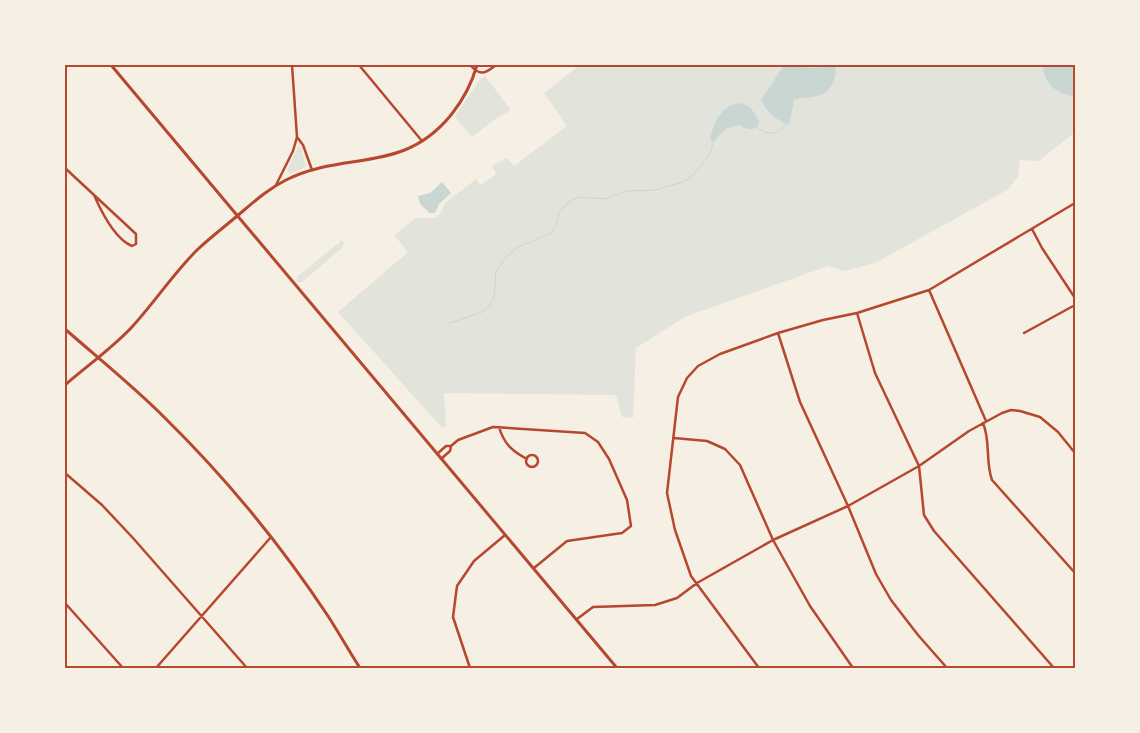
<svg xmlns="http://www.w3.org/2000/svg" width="1140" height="733" font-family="'Work Sans',sans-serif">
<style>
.green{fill:#e2e4dc}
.water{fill:#c9d6d2}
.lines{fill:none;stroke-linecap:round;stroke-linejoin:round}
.stream{stroke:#c9d6d2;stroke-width:1}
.minor{stroke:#b5482f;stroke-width:2.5}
.tertiary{stroke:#b5482f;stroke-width:3}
.neatline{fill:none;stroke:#b5482f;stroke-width:2}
</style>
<rect width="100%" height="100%" fill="#f6efe4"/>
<!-- green -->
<path class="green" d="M580,65H1075V132L1039,161L1020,160L1018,177L1007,190L875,263L845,271L828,266L685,317L636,348L633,418L622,417L616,395L444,393L446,426L442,428L338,312L408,252L394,235L416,218H435L440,214L445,203L476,179L481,185L496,174L492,166L507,158L514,166L567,126L544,93Z
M485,76L511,110L491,122L472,137L457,120L455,116L480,79Z
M299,145L301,147L306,167L289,174L287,170Z
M341,241H344L343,247L302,282H297V277Z"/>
<!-- water -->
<path class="water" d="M784,65L815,68L826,65L835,66C838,75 832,89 823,94C815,98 803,97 794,100L790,123L786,124C774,118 767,113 761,100Z
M1043,65H1075V96C1058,95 1043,84 1043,65Z
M739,103C751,105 754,111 759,122L758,126C752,131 745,129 740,125L727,128L713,142L710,139C714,123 720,106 739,103Z
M442,182L451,193L439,204L435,213H430L420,204L418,196L430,193Z"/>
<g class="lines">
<!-- stream -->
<path class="stream" d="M756,127C766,135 779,136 786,124
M1075,160V164
M450,323L482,312L490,306L494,297L496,272L505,258L516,248L551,233L556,225L560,211L570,201L579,197L605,199L627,191L655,190L683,182L691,177L703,163L711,152L713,142"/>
<!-- minor -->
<path class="minor" d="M359,65L422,141
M470,65C480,76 485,74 496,65
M297,137L303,145L312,170
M65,168L136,234V244L132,246C115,239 101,211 94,195
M276,185L293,151L297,137L292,65
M1032,229L1042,248L1075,298
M929,290L986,421
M857,313L875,373L919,466L924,515L934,531L1054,668
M778,333L800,402L848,506L876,574L891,600L918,635L947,668
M1024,333L1075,305
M983,423C991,442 985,461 992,480L1075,573
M499,427C504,444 512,451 527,459
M674,438L707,441L725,449L740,465L773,540L810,606L853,668
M437,454L446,446H451L458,440L493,427L585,433L598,442L609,459L627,500L631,526L622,533L567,541L534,568
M526 461a6 6 0 1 1 12 0a6 6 0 1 1-12 0Z
M441,459L450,451L451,446
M65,473L102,505L133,538L247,668
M65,603L123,668
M577,619L593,607L655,605L677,598L697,583L773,540L848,506L919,466L969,431L1002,413L1011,410L1020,411L1040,417L1058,432L1075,453
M156,668L271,537
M470,668L453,617L457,586L474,561L505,535
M759,668L691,576L675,530L667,493L678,397L687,378L698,366L720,354L778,333L823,320L857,313L929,290L1075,203"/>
<!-- tertiary -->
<path class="tertiary" d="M111,65L617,668
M65,329C98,358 133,386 164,417C225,477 281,545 328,616C339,633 349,651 360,668
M65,385C87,366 111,349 131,328C154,303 173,274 197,250C212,236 228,224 243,211C257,199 270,188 286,180C346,150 402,175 451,115C463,100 472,83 477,65"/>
</g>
<!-- border -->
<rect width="1140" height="733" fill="none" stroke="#f6efe4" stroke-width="132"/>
<rect x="66" y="66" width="1008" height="601" class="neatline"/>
</svg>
